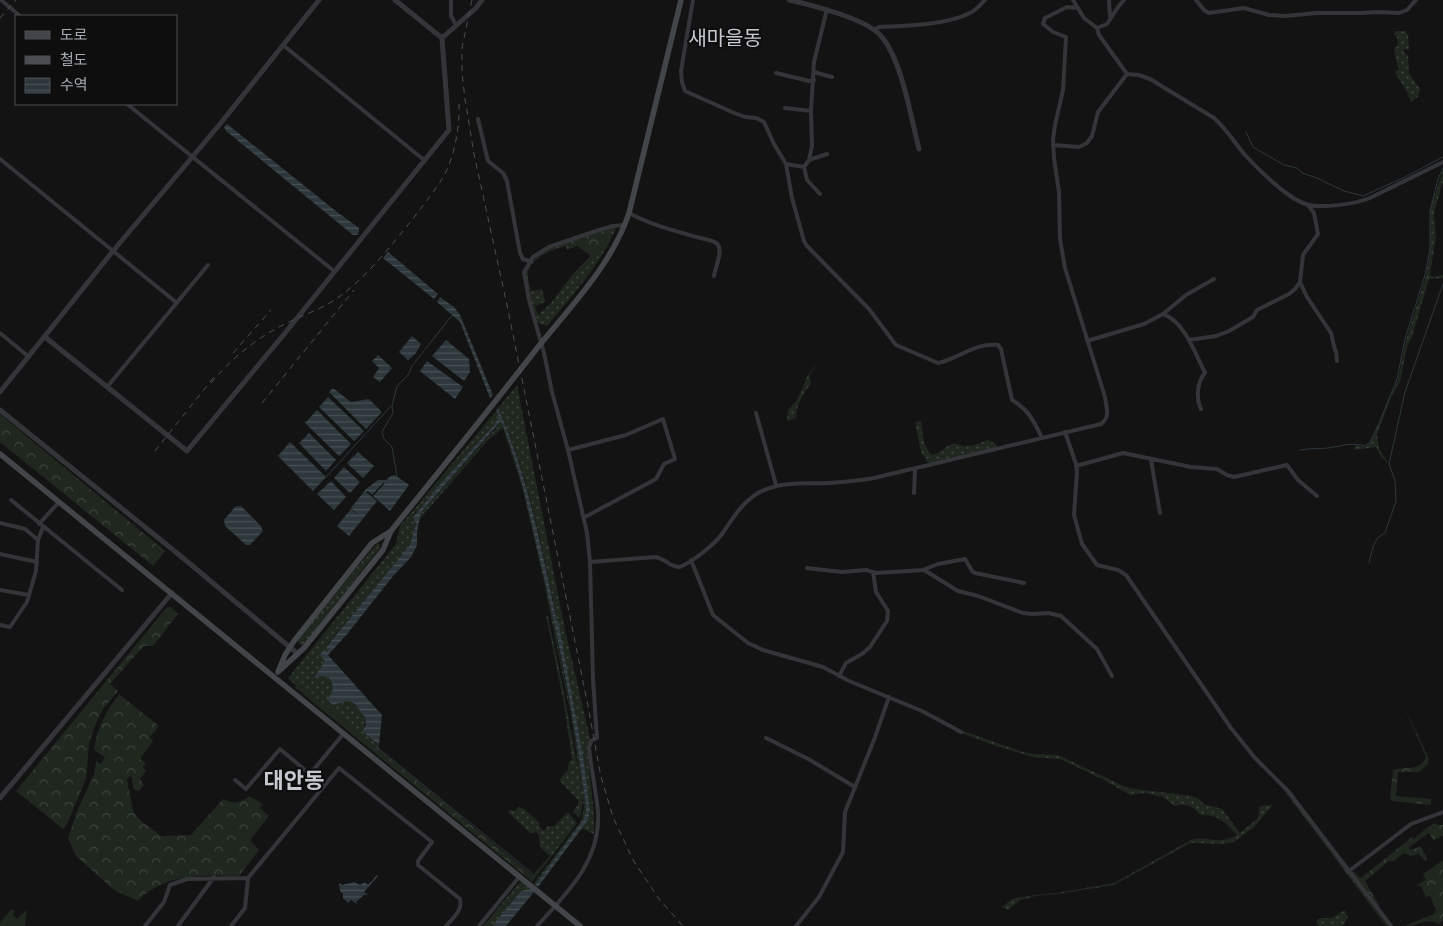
<svg xmlns="http://www.w3.org/2000/svg" width="1443" height="926" font-family="Montserrat,'Noto Sans KR',sans-serif">
<style>
.grass{fill:url(#grass-dots);fill-rule:evenodd}
.forest{fill:url(#forest-crowns)}
.park{fill:#1f271f}
.water{fill:url(#water-rules)}
.lines{fill:none;stroke-linecap:round;stroke-linejoin:round}
.stream{stroke:#2d373c;stroke-width:1}
.minor{stroke:#343539;stroke-width:4}
.tertiary{stroke:#343539;stroke-width:5}
.secondary{stroke:#424549;stroke-width:5.5}
.rail{stroke:#4b4e52;stroke-width:1;stroke-dasharray:6 5;stroke-linecap:butt}
.labels{text-anchor:middle;dominant-baseline:central;stroke-width:4.5;stroke-linejoin:round;paint-order:stroke}
.quarter-label{font-size:20px;fill:#c6cad0;stroke:#0e0e0f}
.district-label{font-size:22px;font-weight:bold;fill:#c6cad0;stroke:#0e0e0f}
</style>
<defs>
<pattern id="grass-dots" width="8" height="8" patternUnits="userSpaceOnUse" patternTransform="scale(1.25)"><rect width="8" height="8" fill="#1f271f"/><path d="M2 2h.1M6 6h.1" fill="none" stroke="#3d443d" stroke-width="1.8" stroke-linecap="round"/></pattern>
<pattern id="forest-crowns" width="20" height="18" patternUnits="userSpaceOnUse" patternTransform="scale(1.25)"><rect width="20" height="18" fill="#1f271f"/><path d="M2 6a3 3 0 1 1 6 0M12 15a3 3 0 1 1 6 0" fill="none" stroke="#3d443d"/></pattern>
<pattern id="water-rules" width="6" height="5" patternUnits="userSpaceOnUse" patternTransform="scale(1.25)"><rect width="6" height="5" fill="#2d373c"/><path d="M0 2.5h6" fill="none" stroke="#485156"/></pattern>
</defs>
<rect width="100%" height="100%" fill="#131314"/>
<!-- grass -->
<path class="grass" d="M1395,31H1405L1408,35L1409,49L1403,50L1408,56L1409,73L1420,89L1418,97L1411,102L1407,92L1397,76L1395,71L1399,70L1396,60L1394,48L1398,45L1397,37L1394,35Z
M1443,170V181L1434,213L1436,237L1430,275L1434,277L1443,275V278L1429,279L1412,337L1407,346L1400,382L1392,395L1377,434L1379,449L1389,464L1381,457L1376,447L1354,450L1356,445L1365,447L1370,443L1398,380L1406,340L1426,276L1430,249V211Z
M613,228H616C601,264 572,296 547,326L538,323C534,309 525,287 526,273C528,249 593,234 613,228ZM608,238L572,275L551,303L538,315L535,306L545,302L542,289L531,291C530,286 527,278 528,272C532,256 553,250 566,246L567,250L577,246L578,243Z
M819,361L809,376L811,384C803,393 796,406 796,418L787,421L788,410L797,400L808,375Z
M517,385L565,630L590,738L587,748L594,815V834L581,828L589,818L590,810C582,745 568,681 556,616C542,546 528,473 498,408Z
M496,411L499,417L494,425L443,481L413,516L416,524L411,545L327,645L330,648L325,661L315,678L322,676L329,678L333,686L332,694L339,702L350,701C360,711 371,716 362,731L378,745V749L303,687L296,686L288,678L396,544L400,526Z
M501,420C525,480 538,545 551,608C564,674 577,740 586,807V812L583,820L535,885L534,883L579,824L582,818L584,807L572,722L543,577L523,490L503,428L488,440L419,520L422,511L498,426Z
M921,421C923,434 922,445 932,455C940,454 944,446 953,444C957,443 960,446 964,446C973,446 980,443 988,440L996,444L997,447L928,463L921,452L915,422Z
M377,543L380,544V548L304,644L300,645L298,641L299,638Z
M546,615L548,617C558,662 567,708 575,753C579,773 586,798 580,818L573,812L578,804V800L559,780L568,770L569,761L572,760L564,704Z
M963,731L1023,752L1033,754L1058,755L1128,788L1192,796L1199,799L1204,804L1222,809L1240,833L1258,818L1260,806L1273,805L1254,827L1234,842L1223,844L1190,843L1114,885L1057,894L1036,896L1020,900L1008,910L1002,907L1012,899L1035,895L1056,893L1114,883L1191,840C1209,835 1215,846 1237,835C1225,822 1218,814 1200,815C1192,805 1186,803 1174,806L1163,797L1150,794L1145,793L1130,795L1102,779L1060,759L1033,757L990,744L962,733Z
M519,807L524,809L539,822V826L544,831L548,826H554L568,812L577,823L532,882L529,879L550,856L540,847L539,835L535,831L532,833L529,832L508,812L510,810L514,811Z
M521,882L530,889L521,891L492,926H483L518,884Z
M1345,910L1348,917L1343,926H1320L1317,924V920L1320,918H1332Z"/>
<!-- forest -->
<path class="forest" d="M611,231L608,238L591,256L577,246L578,243Z
M0,414L165,551L153,566L0,442Z
M167,607H171L178,614L153,646H144L110,684L118,691L103,709L94,728L89,744L86,779L67,824L63,829L16,791Z
M296,686L303,687L532,875L529,879L315,704L295,687Z
M119,694L159,726L150,737L153,741L140,759L146,763L143,767L146,771L140,779L144,785L138,792L133,788L132,777L130,776L127,779L133,811L141,821L161,836L191,835L223,799C233,804 241,803 249,796L263,804L260,808L269,816L250,840L259,850L239,876C204,875 164,873 138,901L114,890L76,856L68,838L77,811L94,775L96,761L101,764L105,757L94,750C97,727 106,712 119,694Z
M1402,701L1429,759L1428,764L1419,772H1398L1396,796L1431,799V805L1392,801L1390,798L1393,770C1405,766 1420,772 1426,757Z
M1288,792L1388,926H1386L1286,793Z
M1435,823L1437,825H1443V836L1433,840L1429,833L1409,847L1410,850L1420,847L1427,857V861L1424,860L1419,854L1411,856L1404,853L1394,861H1389L1365,881L1379,905L1377,906L1352,872L1353,871L1361,878L1412,837L1414,839L1429,826Z
M1443,860V920L1440,924C1426,917 1419,926 1405,926L1434,914L1436,909L1430,896L1426,897L1421,886L1416,885L1426,880L1423,874Z"/>
<!-- park -->
<path class="park" d="M12,909L15,911L13,915L17,919L27,909L25,926H0V922Z"/>
<!-- water -->
<path class="water" d="M227,124L337,212L359,228V232L357,235H353L226,131L224,127Z
M388,252L438,294L434,299L383,258Z
M440,297L454,307L460,315L493,395L490,398L460,322L437,302Z
M412,336L421,344L416,353L408,360L399,352Z
M446,340L469,359L470,372L464,381L432,356Z
M378,355L392,368L380,382L373,377L379,368L372,361Z
M427,361L463,387L455,399L420,371Z
M333,388L351,402L369,399L382,412L366,429L329,392Z
M328,397L364,431L354,441L319,407Z
M498,408C528,476 542,550 557,622L561,624L559,626L583,756L590,810L588,820L538,887L535,885L583,820L586,812V807C575,723 559,639 539,556C529,511 519,464 501,421L422,511L420,517L417,533V545L411,557L393,576L348,633L328,655L382,715L379,745L362,731L366,725L365,717C351,700 354,698 333,705L327,700C333,693 335,686 329,678L322,676L314,678L325,661L320,655L324,649L327,651L329,649L327,646L410,545L416,524L413,517L443,481L494,425L499,417L496,411Z
M317,410L351,444L339,456L305,423Z
M309,433L336,460L326,471L299,443Z
M290,442L326,477L313,491L278,456Z
M358,452L374,466L363,478L347,463Z
M344,467L360,482L350,493L334,478Z
M395,475L409,485L390,511L373,496L385,483H383L372,495L368,491L366,492L377,501L349,536L337,526L351,509L361,518L351,508L366,489L378,480H386L391,476Z
M331,481L346,497L334,510L317,494Z
M241,506L261,526L263,531L250,545H246L225,526L224,520L235,507Z
M377,875L378,876L364,892L368,895H364L356,902L357,904L351,900L348,903L343,898V894L340,891L339,883L342,885L354,882L360,885L365,882L368,885Z
M530,889L534,892L506,926H492L521,891Z"/>
<g class="lines">
<!-- stream -->
<path class="stream" d="M1246,132L1253,147L1284,165L1297,168L1302,173L1317,178L1344,191L1363,196L1405,177L1443,157
M1300,450C1309,448 1319,449 1328,448C1342,446 1351,442 1365,446L1370,442L1378,426L1397,379L1405,339L1425,275L1430,249V211L1438,179L1443,168
M397,476L392,447L384,439L382,432L393,413L392,406L397,386L408,375L412,366L453,314
M326,477L391,406
M1369,563C1372,551 1373,538 1385,533L1396,501L1395,481L1389,464L1405,392L1443,284
M378,745V748L533,874"/>
<!-- minor -->
<path class="minor" d="M1,0L20,16
M451,0V16L456,25
M693,0L681,71L682,82L685,91L732,112L745,117L756,118L764,122L774,144L786,164L792,198L804,241L807,246L869,309L896,345L938,363C958,359 976,342 998,345L1001,349L1012,400C1028,409 1034,421 1042,438
M1073,0L1084,18L1097,28L1107,24L1118,7L1124,0
M1109,0L1110,17
M1196,0L1204,10L1209,13L1244,8L1269,15L1285,16L1317,13H1361L1379,12L1399,13L1407,10L1416,0
M1097,28L1099,35L1127,74L1139,75L1150,79L1214,118C1227,129 1235,144 1246,156C1259,170 1288,199 1306,204C1321,209 1355,204 1370,198L1443,162
M874,30L879,27C905,26 947,25 970,13C976,10 980,5 985,0
M283,45L424,160
M814,71L817,73L832,77
M776,73L809,81L814,80
M127,104L334,271
M785,108L811,111
M478,119L488,161L503,173L507,181L520,253L523,259L529,261
M1053,145L1079,147L1087,143L1092,136L1098,112L1127,74
M0,159L177,303
M809,160L827,154
M786,164L804,167L809,160L812,146L811,111L814,62L827,9
M804,167L807,180L820,194
M1308,205L1314,213L1318,234L1303,255L1300,282L1307,297L1331,333L1335,350L1336,351L1337,361
M629,213C651,225 675,231 700,238C705,239 715,240 718,245C723,252 715,268 714,276
M1163,314L1186,295L1214,279
M0,333L29,357
M1189,340L1216,336L1229,331L1253,317L1257,310L1289,294L1295,289L1300,282
M1087,341L1144,324L1163,314C1185,322 1195,353 1205,373C1197,381 1196,399 1201,409
M107,387L208,265
M756,413L776,485
M1065,432L1076,464L1077,472L1074,515L1082,544L1097,565L1118,570L1126,575L1231,728L1255,758L1288,791L1391,926
M568,450L626,435L663,419L675,459L664,464L656,479L585,517
M1151,460L1160,513
M1076,466L1123,453L1191,467L1217,469L1227,475L1234,477L1287,465L1298,480L1317,496
M914,493L915,469
M11,500L122,590
M0,523L25,529L38,540L36,571L27,602L10,627L0,625
M39,524L59,502
M38,540L43,527
M0,554L37,562
M691,560L713,615L748,643L763,650L823,667L849,681L922,711L961,732
M590,562L656,557C666,559 671,568 680,567C692,562 714,545 722,534C733,518 742,502 760,492C781,481 805,484 828,483C843,482 858,481 874,478L1101,424C1111,417 1106,407 1105,397L1065,268L1060,239L1059,192L1054,158L1053,140L1055,125L1063,90L1066,37L1053,32L1043,24L1045,18L1067,7L1078,8
M807,568L842,572L866,570L876,573L924,570L958,591L978,596L1023,613L1033,614L1048,613L1061,616L1097,649L1112,676
M925,569L938,564L965,559L972,571L975,573L1024,583
M0,590L29,595
M839,676L846,663L862,654L870,647L887,621L888,611L876,592L873,572
M766,738L810,760L855,787
M310,774L344,733
M235,780L246,789L280,749L324,786
M1349,871L1411,824L1443,812
M145,926L164,902L170,885L187,879L248,878
M178,926L214,877
M231,926L245,908L248,878L339,768L432,842L418,861V865L460,899C463,910 453,918 446,926
M479,926L520,876
M537,926C567,893 601,861 598,812C596,790 591,769 589,748L591,741L597,738L593,679L590,562L587,533L568,450L552,392L544,353L529,300L524,272L533,257L549,247L596,231L613,226L625,225
M796,926L819,897L843,852L845,812L874,740L889,697"/>
<!-- tertiary -->
<path class="tertiary" d="M789,0C812,5 867,19 881,36C902,60 911,118 919,149
M442,38L476,8L482,0
M45,337L187,451L285,333L449,130L442,38L395,0
M0,392L113,251L220,124L319,0
M0,410L177,553L298,654
M0,798L172,593"/>
<!-- secondary -->
<path class="secondary" d="M0,454L580,926
M279,671L304,648L383,550L391,531
M278,672L285,655L294,641L372,543L391,531C440,470 490,409 538,347C572,305 612,264 629,213L681,0"/>
<!-- rail -->
<path class="rail" d="M472,0L462,48V73L465,99L474,154L507,305L588,706L601,777L613,817L633,860L659,899L683,926
M0,18L16,0
M233,353L271,310
M211,383C231,359 256,338 285,324C302,315 320,310 336,299C366,278 389,248 412,220C423,205 436,190 445,174C456,151 460,124 459,100
M262,403L354,290
M155,451L214,377"/>
</g>
<g class="labels">
<!-- quarter labels -->
<g class="quarter-label">
<text x="725" y="38">새마을동</text>
</g>
<!-- district labels -->
<g class="district-label">
<text x="294" y="780">대안동</text>
</g>
</g>
<!-- legend -->
<rect x="15" y="15" width="162" height="90" fill="#0e0e0f" stroke="#4a4d51"/>
<rect x="25" y="31" width="25" height="8" fill="#424549" stroke="#4a4d51"/>
<text x="60" y="40" font-size="15" fill="#a5acb4">도로</text>
<rect x="25" y="56" width="25" height="8" fill="#4b4e52" stroke="#4a4d51"/>
<text x="60" y="65" font-size="15" fill="#a5acb4">철도</text>
<rect x="25" y="78" width="25" height="15" fill="url(#water-rules)" stroke="#4a4d51"/>
<text x="60" y="90" font-size="15" fill="#a5acb4">수역</text>
</svg>
